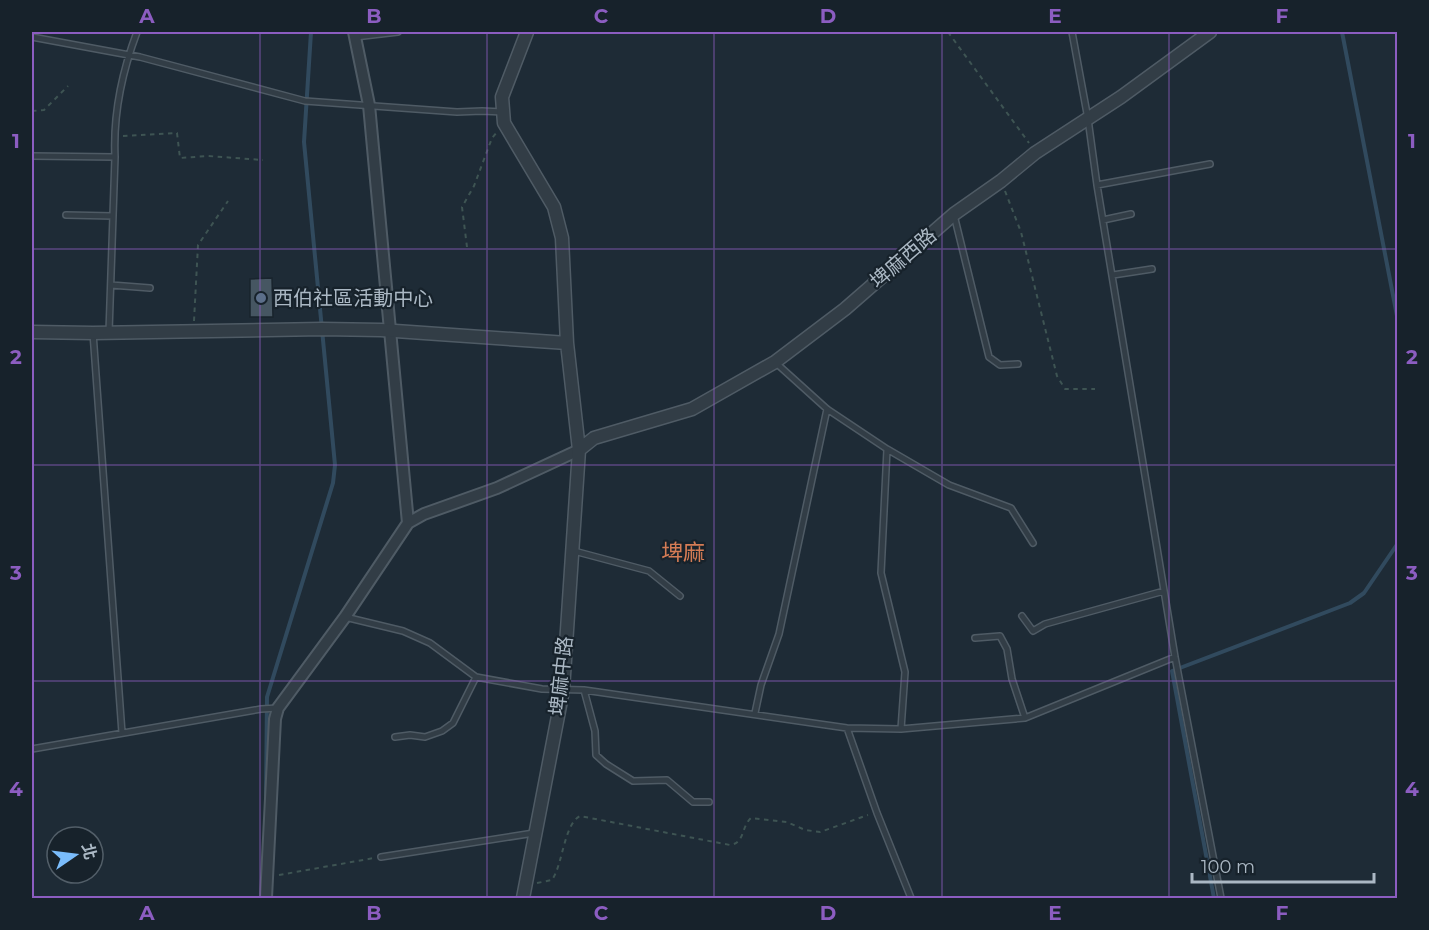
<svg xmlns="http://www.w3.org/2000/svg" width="1429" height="930" font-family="Montserrat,'Noto Sans TC',sans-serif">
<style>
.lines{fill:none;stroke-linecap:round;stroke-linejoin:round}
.stream{stroke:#314a5e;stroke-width:4}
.building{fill:#465662;stroke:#19242d;stroke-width:1.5}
.service-casing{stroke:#4f5b65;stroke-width:8}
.minor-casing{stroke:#4f5b65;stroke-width:14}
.tertiary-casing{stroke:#4f5b65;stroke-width:15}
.path{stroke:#3e5453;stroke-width:2;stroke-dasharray:4.5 4.5;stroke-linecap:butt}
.service{stroke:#323d46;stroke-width:5}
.minor{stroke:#323d46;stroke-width:10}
.tertiary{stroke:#323d46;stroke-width:12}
.grid{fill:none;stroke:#8c5dc1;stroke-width:1.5;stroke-opacity:0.55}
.service-dot{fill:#5c6f8a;stroke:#17222b;stroke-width:2}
.labels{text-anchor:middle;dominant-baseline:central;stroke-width:4.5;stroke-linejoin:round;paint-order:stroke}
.street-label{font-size:20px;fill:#abb8c4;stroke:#17222b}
.poi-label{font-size:20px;fill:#abb8c4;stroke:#17222b;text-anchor:start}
.quarter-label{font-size:22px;fill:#d57c55;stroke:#17222b}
.neatline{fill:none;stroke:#8c5dc1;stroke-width:2}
.grid-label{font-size:20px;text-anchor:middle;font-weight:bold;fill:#8c5dc1}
</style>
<rect width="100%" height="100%" fill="#1e2b36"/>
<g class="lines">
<!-- stream -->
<path class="stream" d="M1342,32L1398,321
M266,797L267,697L333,483L335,465L304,142L311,32
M1214,898L1172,671L1350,603L1364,593L1398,543"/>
</g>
<!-- building -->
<path class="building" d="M272,278L273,317H250V279Z"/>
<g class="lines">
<!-- service casing -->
<g class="service-casing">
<path id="service" d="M1072,32L1088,119L1097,185L1175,657L1221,898
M32,37L140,57L305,101L457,112L482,111L503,112
M355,37L398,32
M32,156L115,157
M1097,185L1210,164
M66,215L113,216
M954,215L989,357L1000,365L1018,364
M1103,220L1131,214
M1113,275L1152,269
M111,285L150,288
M109,332L115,157C113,113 122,72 137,32
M93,333L122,733
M776,363L827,409L887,449L881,573L905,672L901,729
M887,449L949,485L1011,508L1033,543
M574,551L649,571L680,596
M1022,616L1033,631L1045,624L1164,591
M345,617L403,631L430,643L476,677L542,689L584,690L847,728L901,729L1025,718L1175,657
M975,638L1000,636L1007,649L1012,679L1025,718
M584,690L595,731L596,755L606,764L633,781L667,780L693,802H709
M755,713L761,685L779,634L827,409
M847,728L877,813L911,898
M395,737L410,735L425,737L442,731L453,723L476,677
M32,749L261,709L278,708
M381,857L534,833"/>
</g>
<!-- minor casing -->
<g class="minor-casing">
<path id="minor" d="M354,32L369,105L408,523
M266,898L275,719L278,708L345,617L408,523L424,514L497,488L579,450"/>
</g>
<!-- tertiary casing -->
<g class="tertiary-casing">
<path id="tertiary" d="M32,332L93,333L322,329L381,330L567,343
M579,450L594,438L692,409L775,362L845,309L954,214L1001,181L1035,153L1121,97L1210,32
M523,898L563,690L579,450L567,343L562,238L554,207L504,123L502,97L527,32"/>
</g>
<!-- path -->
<path class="path" d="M948,32L1029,143
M32,111L44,110L68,86
M123,136L177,133L180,158L208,156L263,160
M1005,191L1021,232L1057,376L1065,389H1095
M467,247L462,207L474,186L492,138L497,132
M194,321L198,245L228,201
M279,875L374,858
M537,883L552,880C563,864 564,824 580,816L730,845C745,843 741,827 751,818L787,822L805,830L820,832L868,815"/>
<!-- service -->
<use href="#service" class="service"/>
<!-- minor -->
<use href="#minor" class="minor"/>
<!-- tertiary -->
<use href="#tertiary" class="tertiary"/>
</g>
<!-- grid -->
<path class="grid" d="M260,32V898M487,32V898M714,32V898M942,32V898M1169,32V898M32,249H1398M32,465H1398M32,681H1398"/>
<!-- markers -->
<circle class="service-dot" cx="261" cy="298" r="6"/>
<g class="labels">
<!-- street labels -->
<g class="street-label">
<text transform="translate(903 258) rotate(-41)">埤麻西路</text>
<text transform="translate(561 676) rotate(-84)">埤麻中路</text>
</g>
<!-- poi labels -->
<g class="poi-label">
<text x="273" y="298">西伯社區活動中心</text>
</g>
<!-- quarter labels -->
<g class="quarter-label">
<text x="683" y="552">埤麻</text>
</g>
</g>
<!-- border -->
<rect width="1429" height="930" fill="none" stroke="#17222b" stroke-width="66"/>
<!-- north arrow -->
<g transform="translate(75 855) rotate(76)"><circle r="28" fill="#17222b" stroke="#525e68" stroke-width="1.5"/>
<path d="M0-4.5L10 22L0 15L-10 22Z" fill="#7abcfb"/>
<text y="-9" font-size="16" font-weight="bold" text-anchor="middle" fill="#abb8c4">北</text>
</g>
<!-- scale -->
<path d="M1192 873v9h182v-9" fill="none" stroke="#abb8c4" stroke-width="3"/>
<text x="1201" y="873" font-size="18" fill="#abb8c4" stroke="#17222b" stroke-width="4.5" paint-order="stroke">100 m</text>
<rect x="33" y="33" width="1363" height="864" class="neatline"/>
<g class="grid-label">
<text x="147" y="23">A</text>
<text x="374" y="23">B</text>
<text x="601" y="23">C</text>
<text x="828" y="23">D</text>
<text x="1055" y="23">E</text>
<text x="1282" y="23">F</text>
<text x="16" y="148">1</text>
<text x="1412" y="148">1</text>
<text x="16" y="364">2</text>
<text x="1412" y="364">2</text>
<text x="16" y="580">3</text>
<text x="1412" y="580">3</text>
<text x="16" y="796">4</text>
<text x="1412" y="796">4</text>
<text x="147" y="920">A</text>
<text x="374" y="920">B</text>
<text x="601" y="920">C</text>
<text x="828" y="920">D</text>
<text x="1055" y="920">E</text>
<text x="1282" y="920">F</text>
</g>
</svg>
